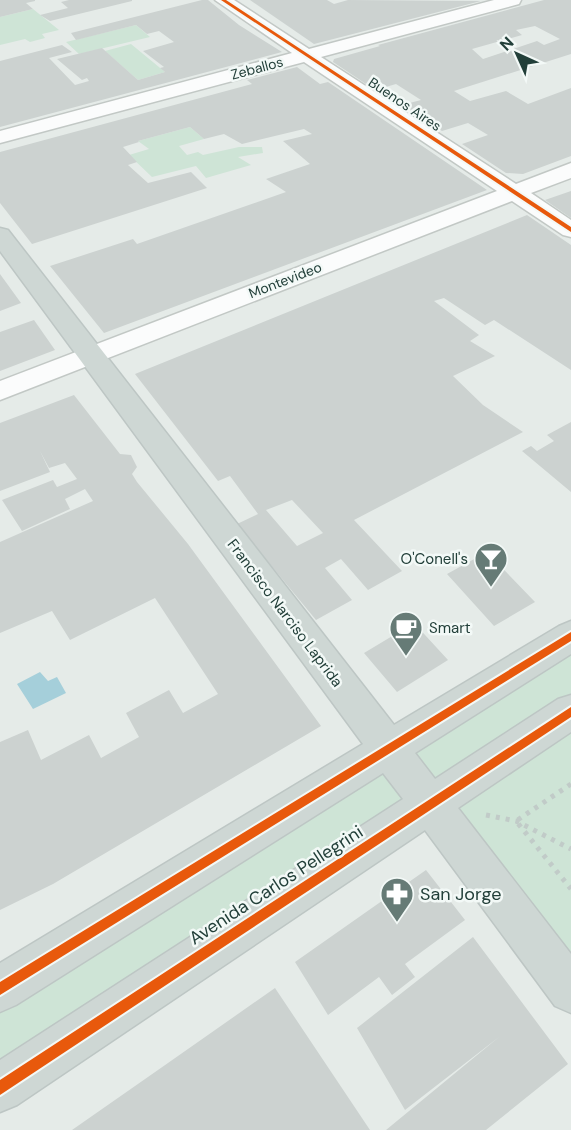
<svg xmlns="http://www.w3.org/2000/svg" width="571" height="1130" font-family="'DM Sans',sans-serif">
<style>
.green{fill:#cee4d6}
.water{fill:#a5cfda}
.building{fill:#ccd2d0;fill-rule:evenodd}
.lines{fill:none;stroke-linecap:round;stroke-linejoin:round}
.minor-casing{stroke:#c2c8c5;stroke-width:3}
.major-casing{stroke:#bdc6c4;stroke-width:3}
.path{stroke:#c1cbc8;stroke-width:5;stroke-dasharray:4 6;stroke-linecap:butt}
.minor{fill:#fbfcfc;fill-rule:evenodd}
.major{fill:#ced7d4;fill-rule:evenodd}
.cycleway-casing{stroke:#f3f9f7;stroke-width:4}
.cycleway{fill:#e8590c;fill-rule:evenodd}
.labels{text-anchor:middle;dominant-baseline:central;stroke-width:5;stroke-linejoin:round;paint-order:stroke}
.far-street-label{font-size:14px;fill:#223f39;stroke:#f3f9f7}
.poi-label{font-size:15px;fill:#223f39;stroke:#f3f9f7;text-anchor:end}
.street-label{font-size:15px;fill:#223f39;stroke:#f3f9f7}
.near-street-label{font-size:18px;fill:#223f39;stroke:#f3f9f7}
.near-poi-label{font-size:18px;fill:#223f39;stroke:#f3f9f7;text-anchor:start}
</style>
<rect width="100%" height="100%" fill="#e5ebe8"/>
<!-- green -->
<path class="green" d="M33,9L59,30L42,34L45,38L30,42L25,39L0,45V17Z
M136,25L150,37L79,54L66,42Z
M131,44L165,72L138,80L105,51Z
M190,127L204,139L179,146L187,155L198,152L203,155L239,147H262L263,153L238,157L251,165L206,178L196,166L152,177L129,155L149,149L138,141Z
M571,636V990L430,804L0,1088V989Z"/>
<!-- water -->
<path class="water" d="M40,672L48,681L57,677L66,693L33,709L17,684Z"/>
<!-- building -->
<path class="building" d="M0,0H35V1L26,3L33,9L0,17Z
M69,0H132V1L50,21L40,15L68,8L61,2Z
M202,0H208L239,25L282,52L0,127V61L62,45L72,52L49,58L75,85L89,81L87,78L82,80L57,59L102,48L138,80L165,72L160,68L164,67L143,51L188,38L174,42L159,31L147,34L136,25L76,40L71,33Z
M250,0H327L334,4L348,0L481,1L314,44Z
M544,0H571V54L454,91L470,101L506,91L528,104L571,88V156L523,174L506,173L462,144L488,135L468,123L442,131L402,105L421,100L396,84L375,90L333,62L334,59L380,46L378,45ZM535,26L560,39L544,45L537,41L483,59L472,49L522,35L516,30Z
M297,67L320,84L328,82L487,190L104,333L50,266L133,239L137,244L286,192L266,179L310,164L283,141L312,134L304,129L242,144L224,134L204,139L190,127L138,141L139,142L123,147L137,162L128,165L148,183L191,172L207,188L32,244L0,203V152L252,84L247,80Z
M571,191V218L545,200Z
M527,215L571,245V370L494,320L485,325L444,298L434,301L479,335L470,341L495,356L453,376L483,405L523,432L354,520L402,571L368,590L341,559L325,568L352,600L316,620L237,524L258,514L230,476L218,481L135,374ZM292,500L323,533L297,546L266,510Z
M0,274L21,303L0,311Z
M34,320L55,350L0,371V332Z
M74,395L120,454L131,455L137,467L132,474L137,482L188,544L321,726L53,884L0,910V742L28,730L41,760L89,735L101,758L139,737L126,713L169,690L183,713L218,694L155,598L70,640L52,611L0,633V542L93,501L85,489L65,499L70,509L22,531L2,500L53,480L57,487L77,479L65,463L49,468L40,451L50,472L0,491V423Z
M571,422V492L522,451L531,446L537,451L554,441L547,435Z
M487,552L535,602L494,626L447,574Z
M414,623L448,660L397,692L364,653Z
M426,870L465,920L405,964L415,977L392,995L379,977L328,1015L295,962Z
M473,937L568,1064L486,1130H386L499,1037L405,1110L357,1028Z
M275,988L370,1130H72L168,1063Z"/>
<g class="lines">
<!-- minor casing -->
<g class="minor-casing">
<path id="minor" d="M215,0H234L309,49L494,0H521L519,4L321,57L516,184L571,163V178L531,193L571,220V237L563,235L512,201L0,400V381L497,191L304,62L0,143V131L292,53Z"/>
</g>
<!-- major casing -->
<g class="major-casing">
<path id="major" d="M0,228L8,230L394,725L559,626L571,621V654L415,753L435,779L558,699L571,695V732L458,808L571,954V1013L555,1006L425,830L17,1105L0,1112V1060L403,799L383,773L16,1005L0,1012V963L363,744L0,251Z"/>
</g>
<!-- path -->
<path class="path" d="M571,784L516,821L571,889
M486,815L516,821L571,849"/>
<!-- minor -->
<use href="#minor" class="minor"/>
<!-- major -->
<use href="#major" class="major"/>
<!-- cycleway casing -->
<g class="cycleway-casing">
<path id="cycleway" d="M221,0H226L571,227V232Z
M571,632V641L0,995V982Z
M571,707V717L0,1095V1080Z"/>
</g>
<!-- cycleway -->
<use href="#cycleway" class="cycleway"/>
</g>
<!-- icons -->
<defs>
<g id="bar-pin" transform="scale(1.725)"><path d="M0 17L-7.5 6A9.5 9.5 0 1 1 7.5 6Z" fill="#667b76" stroke="#f3f9f7"/><path d="M-6-5H6L.8 .8V4.5H3.5V6h-7V4.5H-.8V.8Z" fill="#fff"/></g>
<g id="cafe-pin" transform="scale(1.725)"><path d="M0 17L-7.5 6A9.5 9.5 0 1 1 7.5 6Z" fill="#667b76" stroke="#f3f9f7"/><path d="M-5.5-4.5H6V0H3Q3 3.5 0 3.5H-2.5Q-5.5 3.5-5.5 0ZM3-3.2v2h1.7v-2ZM-6 4.5H4V6H-6Z" fill="#fff"/></g>
<g id="pharmacy-pin" transform="scale(1.725)"><path d="M0 17L-7.5 6A9.5 9.5 0 1 1 7.5 6Z" fill="#667b76" stroke="#f3f9f7"/><path d="M-2-6h4v4h4v4h-4v4h-4v-4h-4v-4h4Z" fill="#fff"/></g>
</defs>
<g fill-rule="evenodd">
<use href="#bar-pin" x="491" y="559"/>
<use href="#cafe-pin" x="406" y="628"/>
<use href="#pharmacy-pin" x="397" y="894"/>
</g>
<g class="labels">
<!-- far-street labels -->
<g class="far-street-label">
<text transform="translate(257 68) rotate(-15)">Zeballos</text>
<text transform="translate(405 104) rotate(34)">Buenos Aires</text>
<text transform="translate(285 280) rotate(-21)">Montevideo</text>
</g>
<!-- poi labels -->
<g class="poi-label">
<text x="468" y="559">O'Conell's</text>
<text x="429" y="628" text-anchor="start">Smart</text>
</g>
<!-- street labels -->
<g class="street-label">
<text transform="translate(285 613) rotate(53)">Francisco Narciso Laprida</text>
</g>
<!-- near-street labels -->
<g class="near-street-label">
<text transform="translate(276 885) rotate(-33)">Avenida Carlos Pellegrini</text>
</g>
<!-- near-poi labels -->
<g class="near-poi-label">
<text x="420" y="894">San Jorge</text>
</g>
</g>
<!-- north arrow -->
<g transform="translate(517 54) rotate(315)" stroke="#f3f9f7" stroke-width="4.5" paint-order="stroke">
<path d="M0-4.5L10 22L0 15L-10 22Z" fill="#223f39"/>
<text y="-9" font-size="16" font-weight="bold" text-anchor="middle" fill="#223f39">N</text>
</g>
</svg>
